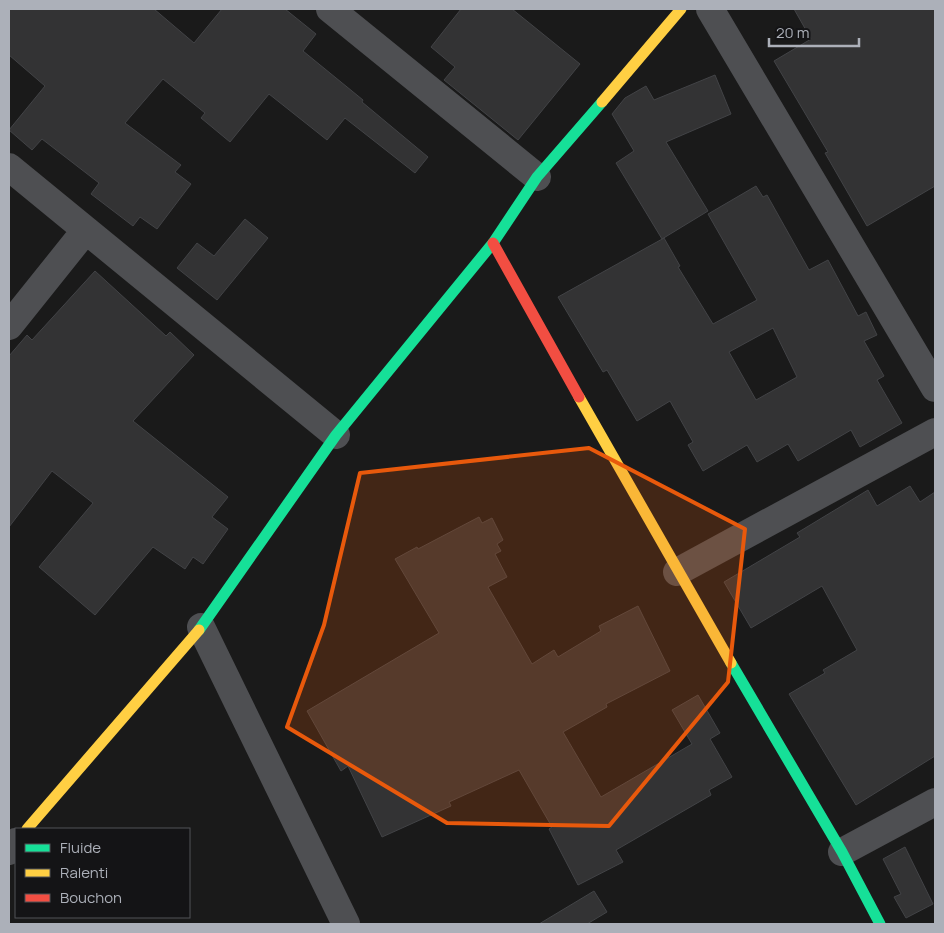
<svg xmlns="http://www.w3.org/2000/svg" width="944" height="933" viewBox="0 0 944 933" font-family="Manrope,sans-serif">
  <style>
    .building { fill: #333334; stroke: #424346; fill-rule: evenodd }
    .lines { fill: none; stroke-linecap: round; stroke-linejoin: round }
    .street { stroke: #4e4f52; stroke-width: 28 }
    .fast { stroke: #16e098; stroke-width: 11 }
    .slow { stroke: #ffcf43; stroke-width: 11 }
    .jam { stroke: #f24e42; stroke-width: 11 }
    .marked { fill: #e8590c; fill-opacity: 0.2; stroke: #e8590c; stroke-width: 4; stroke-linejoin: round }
  </style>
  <rect width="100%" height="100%" fill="#1a1a1a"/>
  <path class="building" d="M9,9H154L194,43L222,9H285L316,34L303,51L363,100L362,102L428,157L415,173L345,118L327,140L269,94L230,142L201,118L205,113L163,79L125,123L181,165L175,172L191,184L157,229L140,217L133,226L91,194L99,183L42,139L32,150L9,130L45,86L9,55Z
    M461,9H512L580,64L518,140L444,80L455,67L431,47Z
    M794,9H935V186L867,226L825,153L828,152L774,61L811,39Z
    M715,75L731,114L666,142L708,211L662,239L616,163L634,151L612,114L625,98L646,86L654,100Z
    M756,186L763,197L767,195L809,270L828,260L858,316L866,312L877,335L864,341L884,376L877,380L902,423L860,447L851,430L798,461L788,444L757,462L747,445L703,471L688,445L693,442L670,401L637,421L607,370L603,372L558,297L664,238L680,266L678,267L713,324L757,300L708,214ZM773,328L797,377L756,400L729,352Z
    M245,219L268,238L217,300L177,268L197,243L214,256Z
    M95,271L166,336L170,332L194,355L133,421L228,497L212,517L228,529L203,564L193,557L185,569L153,547L95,615L39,567L93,503L52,471L9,527V356L27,335L32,340Z
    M910,486L920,502L935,492V756L856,805L789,694L825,673L823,670L857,650L822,586L751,628L724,582L800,537L797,533L868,490L877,506Z
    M479,517L482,523L492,518L503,540L497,544L501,551L495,554L507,577L488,587L532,664L554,650L558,657L601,631L599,626L638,606L670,671L606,704L607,707L563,732L601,797L692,744L672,710L698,695L720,733L710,739L732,777L709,790L711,795L616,850L623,862L578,885L549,829L552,827L519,770L449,802L451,806L382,837L348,766L341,771L307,711L439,633L395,559L417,547L418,549Z
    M905,847L933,904L906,918L894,897L901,894L883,859Z
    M594,891L607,912L587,924H539Z"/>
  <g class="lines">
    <path class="street" d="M330,9L537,177
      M710,9L935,388
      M9,167L336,435
      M9,326L85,231
      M677,572L935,432
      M201,627L346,924
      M9,851L16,842
      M842,852L935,802"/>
    <path class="fast" d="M199,630L336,435L493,243L537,177L602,102
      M731,663L842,852L880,924"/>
    <path class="slow" d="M602,102L681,9
      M579,397L731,663
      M27,829L199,630"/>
    <path class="jam" d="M493,243L579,397"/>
  </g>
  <path class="marked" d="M589,448L745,529L728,682L609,826L447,823L287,727L324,625L360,473Z"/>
  <rect width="944" height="933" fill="none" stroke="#acb0b9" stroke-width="20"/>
  <rect x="15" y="828" width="175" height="90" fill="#141416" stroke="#515257"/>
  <rect x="25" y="844" width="25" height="8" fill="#16e098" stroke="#515257"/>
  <text x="60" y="853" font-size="15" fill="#acb0b9">Fluide</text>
  <rect x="25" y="869" width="25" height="8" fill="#ffcf43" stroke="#515257"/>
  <text x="60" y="878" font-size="15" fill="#acb0b9">Ralenti</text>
  <rect x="25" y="894" width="25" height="8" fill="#f24e42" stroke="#515257"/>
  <text x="60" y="903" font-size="15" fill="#acb0b9">Bouchon</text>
  <path d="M769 38v8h90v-8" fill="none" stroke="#acb0b9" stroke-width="2.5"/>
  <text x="776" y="38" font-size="15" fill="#acb0b9" stroke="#141416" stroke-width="4" paint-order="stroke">20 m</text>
</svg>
